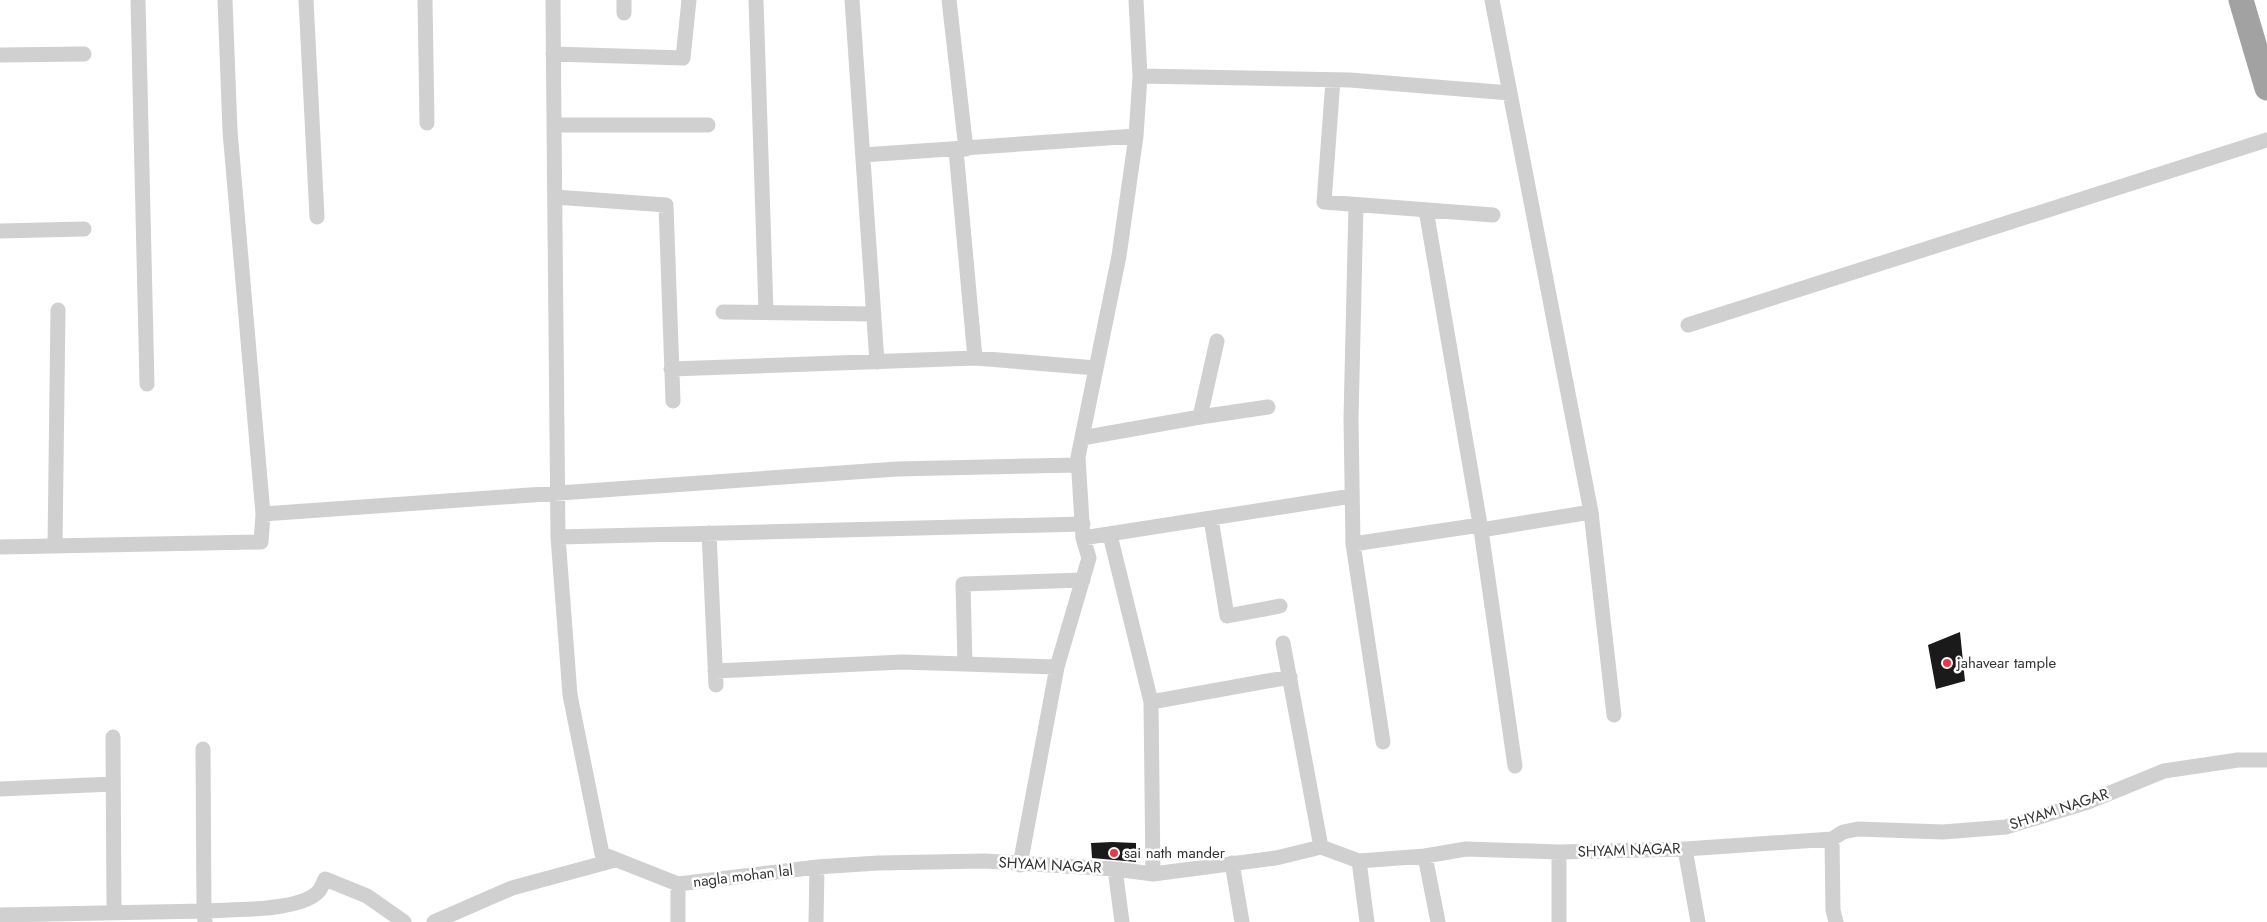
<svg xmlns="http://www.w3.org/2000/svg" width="2267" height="922" viewBox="0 0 2267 922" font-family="Jost,sans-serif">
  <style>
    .building { fill: #1a1a1a }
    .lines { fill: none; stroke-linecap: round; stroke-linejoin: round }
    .minor { stroke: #d0d0d0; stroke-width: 15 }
    .trunk { stroke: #a2a2a2; stroke-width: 25 }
    .poi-dot { fill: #e63946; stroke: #fff; stroke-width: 2 }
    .labels { text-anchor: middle; stroke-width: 5; stroke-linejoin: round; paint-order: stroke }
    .poi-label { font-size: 15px; fill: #333; stroke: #fff; text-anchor: start }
    .street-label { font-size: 15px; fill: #333; stroke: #fff }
  </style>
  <rect width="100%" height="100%" fill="#fff"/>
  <path class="building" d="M1960,632L1965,681L1936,689L1928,645Z
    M1112,842L1136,843V862L1092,858L1091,843Z"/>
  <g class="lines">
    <path class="minor" d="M138,0L147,384
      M225,0L230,131L263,514
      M306,0L317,217
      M425,0L427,123
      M553,0L554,125H708
      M756,0L766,312
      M852,0L877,362
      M949,0L966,149
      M1492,0L1591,512L1614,715
      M624,13V0
      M553,54L683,58L689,0
      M0,55L84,54
      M1140,76L1350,80L1510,93
      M1333,80L1324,202L1493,215
      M554,125L558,537L570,695L602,854L678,884
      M956,150L975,358
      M863,155L1136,136
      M555,197L666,205L673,401
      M1356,205L1351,419L1353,544L1480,525
      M1426,210L1481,530L1591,512
      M0,231L84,229
      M723,312L874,314
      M1688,325L2267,140
      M1217,341L1200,417L1268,407
      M671,369L975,358L1096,368
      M1082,438L1200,417
      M1211,519L1227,616L1280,606
      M1481,530L1515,766
      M709,533L716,685
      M1110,535L1151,702L1153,874
      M558,537L1083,524
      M1083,538L1352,496
      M1353,544L1383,742
      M55,546L58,310
      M0,547L261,542L263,514L897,469L1078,465
      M1283,643L1321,847
      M965,664L963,584L1083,580
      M715,671L902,662L1057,667L1089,558L1083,538L1078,457L1119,256L1136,136L1140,76L1136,0
      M1151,702L1290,677
      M113,737L114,912
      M0,789L113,784
      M1832,839L1833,910L1836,922
      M1685,849L1698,922
      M1559,852V922
      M1425,856L1438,922
      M1359,861L1367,922
      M1232,863L1242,922
      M1020,865L1057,667
      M1115,869L1122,922
      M0,915L204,911L203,749
      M205,922L204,911C232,909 298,912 318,892C321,889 323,883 325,879L367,896L404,922
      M434,922L512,888L615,860
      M678,922V884L817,867L878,863L985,861L1115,869L1153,874L1276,858L1321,847L1359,861L1425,856L1466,849L1559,852L1685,849L1832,839L1843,832L1858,829L1943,832L2006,827L2088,802L2164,771L2238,760H2267
      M816,922L817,867"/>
    <path class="trunk" d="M2241,0L2267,88"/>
  </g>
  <g class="poi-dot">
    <circle cx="1947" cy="663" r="5"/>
    <circle cx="1114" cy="853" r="5"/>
  </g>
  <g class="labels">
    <g class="poi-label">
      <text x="1957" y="668">jahavear tample</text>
      <text x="1124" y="858">sai nath mander</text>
    </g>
    <g class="street-label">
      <text transform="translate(2059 809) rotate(-18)" y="5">SHYAM NAGAR</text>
      <text transform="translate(1629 850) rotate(-2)" y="5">SHYAM NAGAR</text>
      <text transform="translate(1050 865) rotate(3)" y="5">SHYAM NAGAR</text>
      <text transform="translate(743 876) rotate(-7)" y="5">nagla mohan lal</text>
    </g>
  </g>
</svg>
